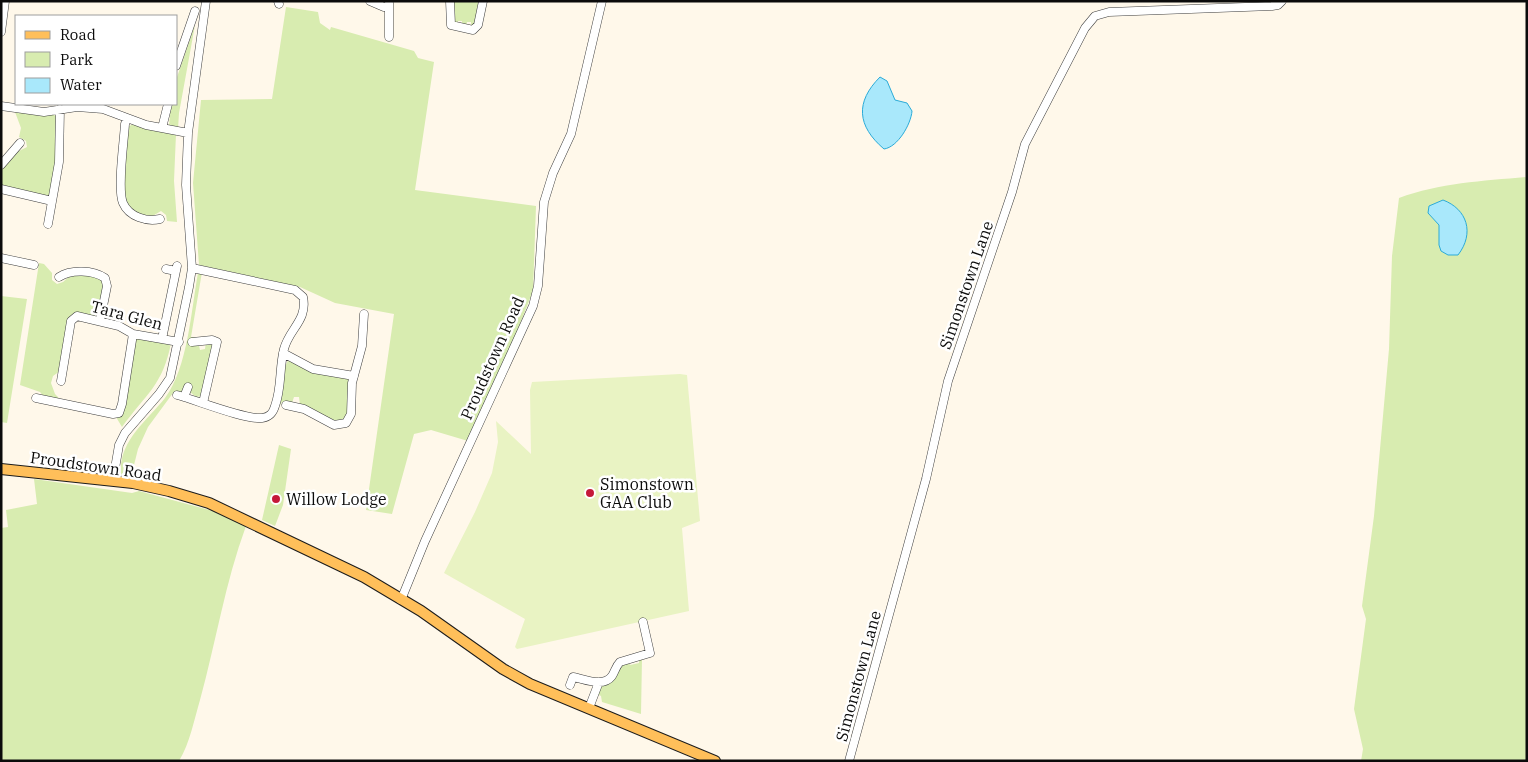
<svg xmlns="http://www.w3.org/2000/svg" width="1528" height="762" viewBox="0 0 1528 762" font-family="'IBM Plex Serif',serif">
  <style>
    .green { fill: #d8ecb0 }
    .pitch { fill: #e9f3c3 }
    .water { fill: #a9e8fb; stroke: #2babd8 }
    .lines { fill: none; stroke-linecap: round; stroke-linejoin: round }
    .minor-casing { stroke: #3e3e3e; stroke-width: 9 }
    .major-casing { stroke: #1c1c1c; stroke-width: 12 }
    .minor { stroke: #fff; stroke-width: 8 }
    .major { stroke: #ffbf5a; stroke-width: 10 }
    .poi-dot { fill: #c51939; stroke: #fff; stroke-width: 2 }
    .labels { text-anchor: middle; stroke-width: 5; stroke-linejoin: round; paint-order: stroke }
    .street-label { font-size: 16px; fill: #0b0b0b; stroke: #fff }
    .poi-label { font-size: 16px; fill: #0b0b0b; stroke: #fff; text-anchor: start }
  </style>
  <rect width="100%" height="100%" fill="#fff8ea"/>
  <path class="green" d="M453,1H480L476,24L471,27V22H467L466,26H462V21H458L457,25L454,24Z
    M286,7L318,12L320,23L330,30L331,27L414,51L418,58L434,62L415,190L536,206L533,291L516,334L468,441L431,430L414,434L392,514L366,510L394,314L335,303L300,287L199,265L193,183L201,100L272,99Z
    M195,25L179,113L178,129L169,126L171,104H176V80Z
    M15,112L53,114L57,117L55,140L57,155L50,194L47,197L1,186V168L17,152L27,147L26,141L19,137L21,128Z
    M133,124L176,134L174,181L177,222L167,221L166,215L161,211L151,217L143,216L129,208L124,192L128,127Z
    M1527,177V761H1361L1363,749L1354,709L1366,619L1362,606L1374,516L1389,349L1392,256L1399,198C1440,183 1483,181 1527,177Z
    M39,263L44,264L52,273V280L57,284L63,282L71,275C81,275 98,273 105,282L99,314L93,316L75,314L68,320L60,371L53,376L51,383L55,394L60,399L45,398L40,392L20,385Z
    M202,272L191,337H197L200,350L205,349L206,342L214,343L202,396L196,397L189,391L173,393L148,427L138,449L131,477L121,475C118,441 146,422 165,398C188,367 191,311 198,273Z
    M1,296L27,299L7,423L1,422Z
    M136,338L171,343C163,385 146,394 122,427L116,417L124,411Z
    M289,359L306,370L348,378L349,415L343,423H339L300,405L299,397H294L292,403L282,402L278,408L285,366Z
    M279,445L291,449L283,505L275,526L262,520Z
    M34,479L132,493L139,491L213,511L246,526C225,583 216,642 200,700C194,720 190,743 179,761H1V528L8,527L6,510L37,504Z
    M642,658L641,714L602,702L601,696L597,694C601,685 619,666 628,661L630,665L639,663V659Z"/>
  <path class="pitch" d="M680,374L687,375L700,521L682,528L689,611L517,649L515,647L525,619L444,573L475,512L492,473L498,442L496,421L531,454L530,390L532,382Z"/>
  <path class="water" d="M880,77L887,81L895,100L907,103L912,111C911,124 898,147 884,149C857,126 855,102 880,77Z
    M1443,200C1467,209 1475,233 1458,255H1448L1441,251L1439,245V225L1428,213L1429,206Z"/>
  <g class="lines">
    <defs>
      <path id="minor" d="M278,1L279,4
        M370,1L384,7L389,6V3
        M450,1L451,25L473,30L478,25L483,1
        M389,6V37
        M1,32L5,1
        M176,66L195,11
        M1,106L44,112L77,107L103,109L146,125L188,133
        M127,118L125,124C124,141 117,189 123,203C129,217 147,222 160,219
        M162,128L168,104
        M1,165L20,143
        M1,189L52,201
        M48,224L59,162L60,109
        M1,258L34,265
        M166,269L176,271
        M59,277C71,269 93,270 105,278L107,286L100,321
        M162,339L177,266
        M192,342L212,340L217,342L203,403
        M283,353L313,369L354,376
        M61,381L71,321L77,316L119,326L133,334L179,342
        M177,395C196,400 245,420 262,418C270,417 273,413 275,406C282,387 279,368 284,349C289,329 308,320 303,297L295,290L192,268
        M184,397L188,387
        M36,398L113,414L119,413L122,404L133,334
        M286,405L304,409L334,425L346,423L351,414L352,383L362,346L364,314
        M113,480L119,445L125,433L159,394L170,378L189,287L192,268L186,185L188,133L206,1
        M401,600L425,541L533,306L538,286L544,202L553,173L571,134L602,1
        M570,685L573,677C585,679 603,688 612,676C615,671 616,666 620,662L650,653L643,622
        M589,708L599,682
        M849,761L926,479L948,381L1012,192L1025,144L1085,28L1095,16L1109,12L1272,6L1278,5L1282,1"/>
      <path id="major" d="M1,469L133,483L169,491L209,503L364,577L421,611L503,669L530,684L715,761"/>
    </defs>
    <use href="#minor" class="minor-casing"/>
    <use href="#major" class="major-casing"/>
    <use href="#minor" class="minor"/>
    <use href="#major" class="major"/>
  </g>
  <g class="poi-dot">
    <circle cx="590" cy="493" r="5"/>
    <circle cx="276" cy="499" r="5"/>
  </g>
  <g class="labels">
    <g class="street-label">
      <text transform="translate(966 285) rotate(-71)" y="6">Simonstown Lane</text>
      <text transform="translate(127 315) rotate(15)" y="6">Tara Glen</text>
      <text transform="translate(492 358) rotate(-66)" y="6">Proudstown Road</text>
      <text transform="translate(96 466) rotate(8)" y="6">Proudstown Road</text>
      <text transform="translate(858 676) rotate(-75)" y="6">Simonstown Lane</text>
    </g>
    <g class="poi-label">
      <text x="600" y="490">Simonstown<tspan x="600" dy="18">GAA Club</tspan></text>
      <text x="286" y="505">Willow Lodge</text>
    </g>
  </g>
  <rect width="1528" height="762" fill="none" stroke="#0b0b0b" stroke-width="5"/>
  <rect x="15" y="15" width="162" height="90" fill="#ffffff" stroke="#9d9d9d"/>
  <rect x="25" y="31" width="25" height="8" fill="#ffbf5a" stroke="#9d9d9d"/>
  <text x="60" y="40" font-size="15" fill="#0b0b0b">Road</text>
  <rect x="25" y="52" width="25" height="15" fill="#d8ecb0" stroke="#9d9d9d"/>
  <text x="60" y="65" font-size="15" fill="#0b0b0b">Park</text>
  <rect x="25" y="78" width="25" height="15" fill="#a9e8fb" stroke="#9d9d9d"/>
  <text x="60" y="90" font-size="15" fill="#0b0b0b">Water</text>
</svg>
